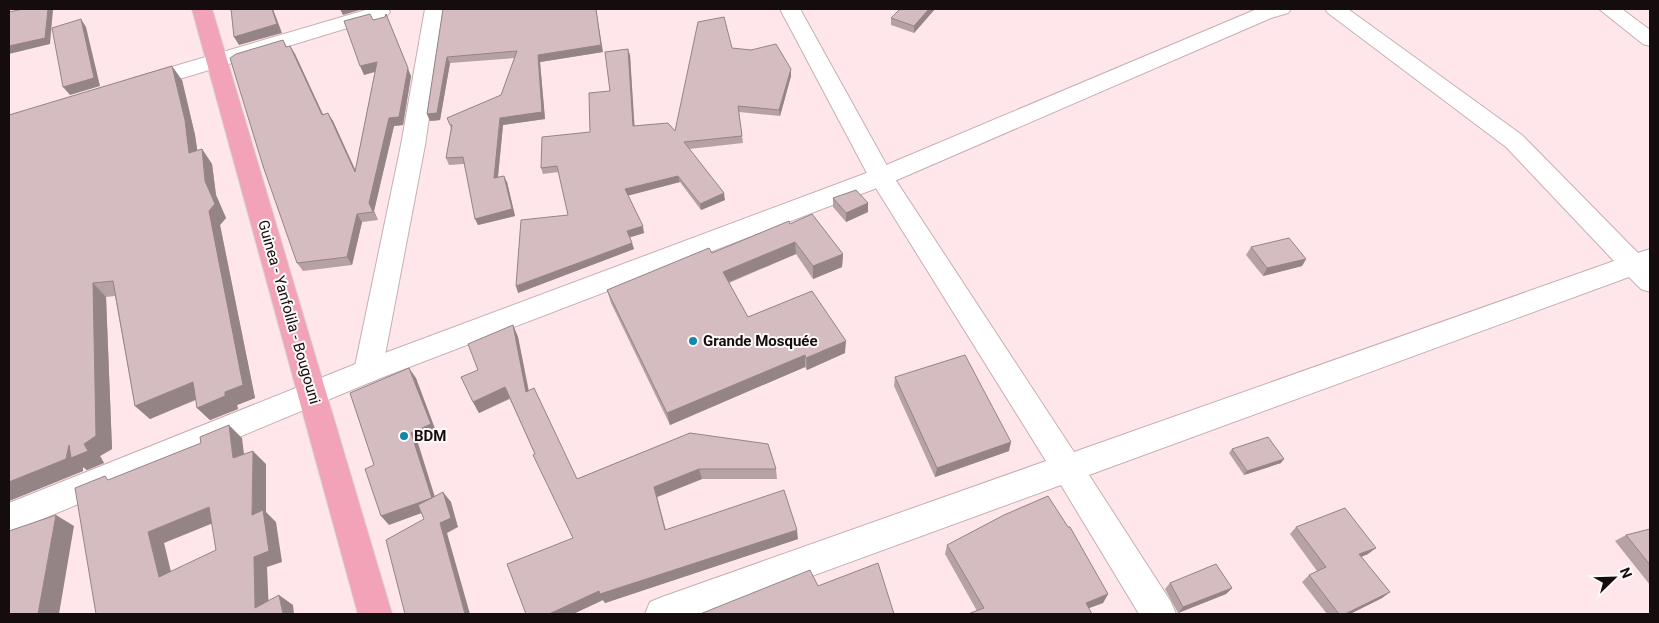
<svg xmlns="http://www.w3.org/2000/svg" width="1659" height="623" viewBox="0 0 1659 623" font-family="Roboto,sans-serif">
  <style>
    .lines { fill: none; stroke-linecap: round; stroke-linejoin: round }
    .street-casing { stroke: #c6afb3; stroke-width: 2 }
    .secondary-casing { stroke: #c6afb3; stroke-width: 2 }
    .primary-casing { stroke: #d5d3d3; stroke-width: 2 }
    .street { fill: #fff; fill-rule: evenodd }
    .secondary { fill: #fff; fill-rule: evenodd }
    .primary { fill: #f2a3b8; fill-rule: evenodd }
    .wall { fill: #b6a2a5 }
    .shaded-wall { fill: #948486 }
    .building { fill: #d4bcc0; stroke: #948486; fill-rule: evenodd }
    .poi-dot { fill: #1088ac; stroke: #fef9fa; stroke-width: 2 }
    .labels { text-anchor: middle; stroke-width: 4; stroke-linejoin: round; paint-order: stroke }
    .street-label { font-size: 15px; fill: #140c0d; stroke: #fef9fa }
    .poi-label { font-size: 15px; font-weight: bold; fill: #140c0d; stroke: #fef9fa; text-anchor: start }
  </style>
  <rect width="100%" height="100%" fill="#ffe6ea"/>
  <g class="lines">
    <defs>
      <path id="street" d="M369,9H388L390,12L387,16L150,88L142,90L134,88L131,83L134,78Z
        M425,9H445L425,145L382,371L378,379L368,383L358,379L354,371L401,145Z
        M780,9H800L891,173L1074,452L1614,261L1506,147L1328,13L1325,9H1348L1522,135L1638,253L1650,249V292L1641,289L1629,277L1089,475L1171,602L1176,614H1139L1061,485L708,614H645L650,602L662,597L1046,461L869,177Z
        M1599,9H1622L1650,30V46L1643,44Z"/>
      <path id="secondary" d="M1257,9H1291L1288,13L1271,18L890,183L378,379L9,533V503L358,363L872,171Z"/>
      <path id="primary" d="M192,9H212L392,614H358Z"/>
    </defs>
    <use href="#street" class="street-casing"/>
    <use href="#secondary" class="secondary-casing"/>
    <use href="#primary" class="primary-casing"/>
    <use href="#street" class="street"/>
    <use href="#secondary" class="secondary"/>
    <use href="#primary" class="primary"/>
  </g>
  <path class="wall" d="M443,9L603,52L540,62L545,119L503,125L498,178L507,182L515,216L478,225L464,164L449,165L446,158L451,130L450,125L501,95L515,58L450,63L440,120L430,121L427,114Z
    M935,9L914,33L891,25V18Z
    M373,20L411,76L403,125L394,126L374,211L378,220L362,222L352,265L303,271L297,263L283,40L287,47L290,46L295,54L323,115L333,121L355,171L375,72L364,75Z
    M732,48L791,76L780,116L739,112L743,143L689,149L725,200L701,210L680,182L628,195L644,233L630,237L634,249L518,293L568,215L559,172L543,174L541,168L590,132L610,91L630,55L634,126L675,131Z
    M182,80L195,135L197,151L202,149L212,164L216,195L226,218L220,225L255,398L237,405L238,409L210,420L197,408L196,400L150,419L135,406L115,296L106,297L112,449L100,456L104,463L87,470L83,467V471L9,501V115Z
    M833,198L868,203V212L846,222L833,207Z
    M790,224L843,254L842,267L813,279L796,254L729,283L748,317L845,353L807,370L805,367L670,425L611,303L607,290L712,253Z
    M1251,247L1306,259L1302,266L1263,276L1246,255Z
    M513,325L518,337L529,391L577,479L690,433L776,469L777,479H702L657,497L666,530L798,539L605,603L603,600L573,614H526L573,538L510,399L479,413L473,402L478,370Z
    M895,377L1009,451L935,477L894,386Z
    M1232,449L1281,463L1244,475L1229,453Z
    M1296,527L1368,554L1361,557L1390,592L1382,598L1350,614H1327L1302,582L1309,575L1317,571L1290,534Z
    M1650,529V585L1615,541L1626,535Z
    M947,545L1108,594L1103,603L1089,608L977,611L945,554Z
    M1170,583L1232,588L1226,594L1178,613L1165,589Z"/>
  <path class="shaded-wall" d="M48,9H52L53,10L50,44L9,54V46Z
    M272,9H273L282,33L239,45L234,37Z
    M340,9H363L343,15Z
    M596,9L603,52L540,62L545,119L503,125L497,185L494,178L500,118L538,55Z
    M929,9H935L914,33V26Z
    M386,14L411,76L403,125L394,126L374,211L378,220L369,203Z
    M81,19L86,27L100,86L70,95L63,87Z
    M290,46L295,54L327,123L322,115Z
    M628,49L630,55L635,133L633,126Z
    M447,57L450,63L440,120L430,121L427,114Z
    M377,62L380,70L364,75L360,66Z
    M172,66L182,80L195,135L200,168L189,153Z
    M791,69V76L780,116L779,110Z
    M328,113L333,121L360,180L355,172Z
    M202,149L212,164L216,195L226,218L220,225L255,398L237,405L238,409L210,420L197,408L209,211Z
    M504,176L507,182L515,216L478,225L475,219Z
    M678,176L680,182L627,196L625,189Z
    M724,193L725,200L701,210L700,204Z
    M868,203V212L846,222V213Z
    M357,214L362,222L352,265L347,257Z
    M643,226L644,233L628,238L627,231Z
    M795,242L796,254L724,284L723,272Z
    M632,243L634,249L518,293L516,286Z
    M843,254L842,267L813,279V266Z
    M1306,259L1302,266L1263,276L1267,268Z
    M93,283L106,297L112,449L100,456L104,463L87,470L83,467V471L9,501V482L69,445L84,444Z
    M513,325L518,337L531,404L526,392Z
    M846,341L845,353L807,370L806,358Z
    M805,355V367L670,425L667,413Z
    M409,368L416,378L437,434L418,443L438,507L389,525L381,516L411,433Z
    M193,382L206,395L150,419L135,406Z
    M505,387L510,398L479,413L473,402Z
    M229,425L242,438L246,470L233,458Z
    M1011,442L1009,451L935,477L937,468Z
    M253,451L266,464V512L276,522L282,562L267,567L269,614L255,608L252,515Z
    M1284,459L1281,463L1244,475L1247,471Z
    M699,469L702,479L657,497L669,540L654,487Z
    M443,492L451,502L458,527L447,533L470,614H465L440,523Z
    M209,507L223,519L164,543L175,588L159,577L148,532Z
    M56,515L74,526L59,614H38Z
    M797,530L798,539L605,603L603,600L573,614H549L599,591Z
    M1376,548L1368,554L1351,561L1359,554Z
    M1232,588L1226,594L1178,613L1183,607Z
    M1390,592L1382,598L1350,614H1345Z
    M1108,594L1103,603L1081,611L1086,603Z
    M279,595L293,605L294,614H283Z"/>
  <path class="building" d="M23,9H48L45,38L9,46V12Z
    M231,9H272L277,24L234,37Z
    M443,9H596L601,45L538,55L542,112L500,118L494,178L504,176L512,209L475,219L463,157L446,158L452,125H450L447,118L501,95L517,51L447,57L437,113L427,114Z
    M900,9H929L914,26L891,18Z
    M370,14L373,20L385,17L386,14L408,68L399,117L389,118L369,203L373,212L357,214L347,257L297,263L263,166L230,58L236,54L283,40L286,47L290,46L322,115L328,113L355,172L377,62L360,66L344,21Z
    M724,17L732,48L751,50L776,44L791,69L779,110L738,106L742,136L684,142L724,193L700,204L678,176L625,189L643,226L627,231L632,243L516,286L521,220L568,215L557,166L541,168L542,137L590,132L589,93L610,91L605,52L628,49L633,126L668,123L675,131L698,22Z
    M81,19L94,78L63,87L52,28Z
    M172,66L185,120L189,153L202,149L205,181L215,204L209,211L243,385L225,392V396L197,408L193,382L135,406L113,281L93,283L96,436L84,444L88,451L71,458L69,445L66,459L9,482V115Z
    M856,190L868,203L846,213L833,198Z
    M812,214L843,254L813,266L795,242L723,272L748,317L812,291L846,341L806,358L805,355L667,413L607,290L709,248L712,253L789,221L790,224Z
    M1289,238L1306,259L1267,268L1251,247Z
    M513,325L526,392L534,388L577,479L690,433L768,444L776,469H699L654,487L665,530L784,490L797,530L600,594L599,591L549,614H526L507,564L573,538L533,455L535,454L505,387L473,402L461,377L478,370L468,344Z
    M965,355L1011,442L937,468L895,377Z
    M409,368L431,424L411,433L432,498L381,516L365,469L374,465L350,393Z
    M229,425L233,458L253,451L252,515L263,510L269,551L254,557L255,608L279,595L283,614H96L75,488L105,476L108,480L201,443L200,437ZM209,507L216,550L159,577L148,532Z
    M1268,437L1284,459L1247,471L1232,449Z
    M443,492L451,518L440,523L465,614H405L386,540L424,519L418,505Z
    M1048,496L1068,527H1070L1108,594L1086,603L1092,614H968L984,608L947,545L1004,515Z
    M1345,508L1376,548L1359,554L1390,592L1345,614H1339L1309,575L1326,567L1296,527Z
    M56,515L38,614H9V531Z
    M1650,529V565L1626,535Z
    M878,563L894,614H700L810,570L818,586Z
    M1216,564L1232,588L1183,607L1170,583Z"/>
  <g class="poi-dot">
    <circle cx="693" cy="341" r="5"/>
    <circle cx="404" cy="436" r="5"/>
  </g>
  <g class="labels">
    <g class="street-label">
      <text transform="translate(289 312) rotate(74)" y="5">Guinea - Yanfolila - Bougouni</text>
    </g>
    <g class="poi-label">
      <text x="703" y="346">Grande Mosquée</text>
      <text x="414" y="441">BDM</text>
    </g>
  </g>
  <rect width="1659" height="623" fill="none" stroke="#140c0d" stroke-width="20"/>
  <g transform="translate(1614 578) rotate(67)" stroke="#fef9fa" stroke-width="4" paint-order="stroke">
  <path d="M0-4L9 19L0 12L-9 19Z" fill="#140c0d"/>
  <text y="-8" font-size="14" font-weight="bold" text-anchor="middle" fill="#140c0d">N</text>
  </g>
</svg>
